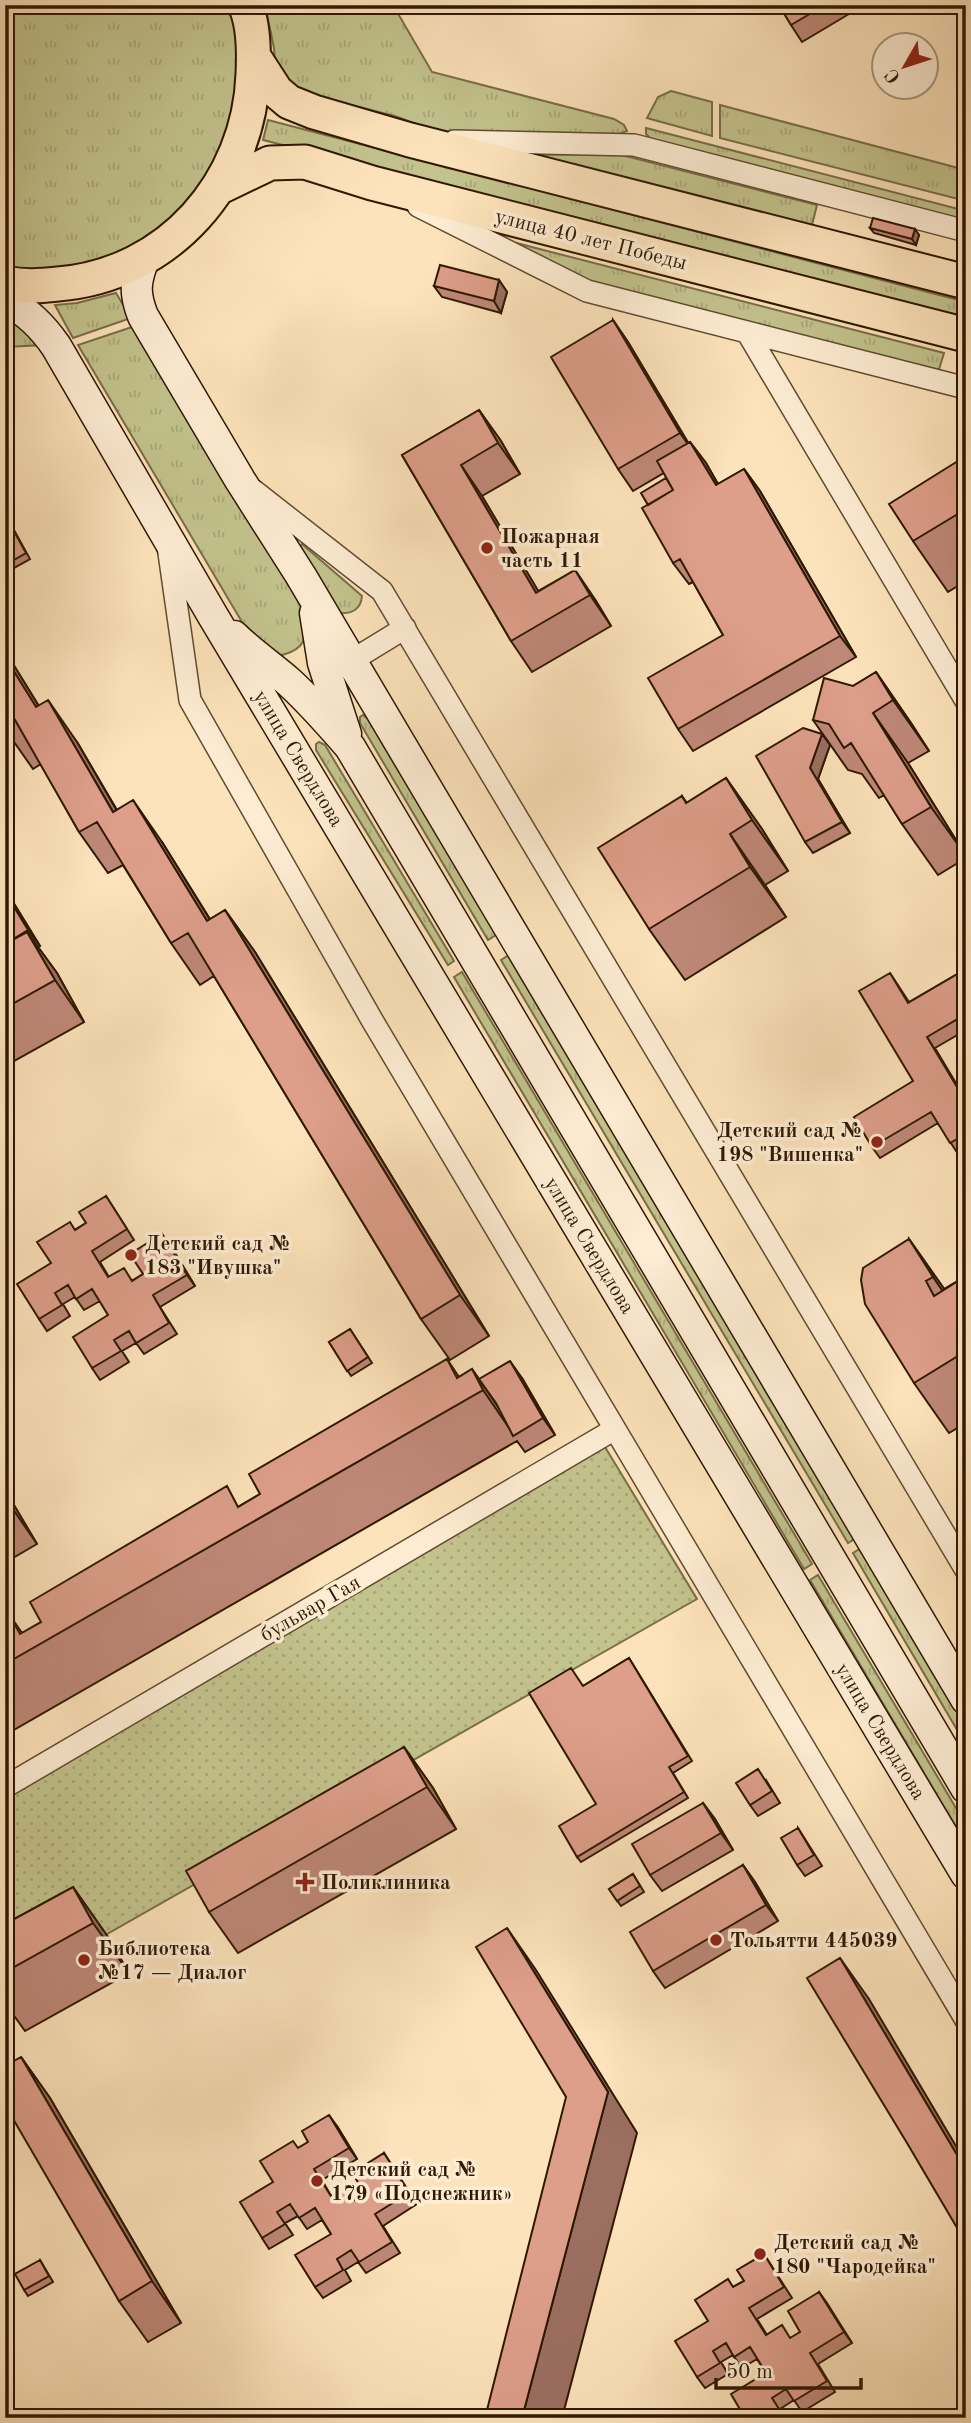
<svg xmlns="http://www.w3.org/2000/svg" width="971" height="2423" viewBox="0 0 971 2423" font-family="'Old Standard TT',serif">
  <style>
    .grass { fill: url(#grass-tufts); stroke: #796e48; stroke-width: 2 }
    .park { fill: url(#park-dots); stroke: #796e48; stroke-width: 2 }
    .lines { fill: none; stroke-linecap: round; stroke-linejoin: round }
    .street-casing { stroke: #624b30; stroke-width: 24 }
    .secondary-casing { stroke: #2f1802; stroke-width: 33 }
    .primary-casing { stroke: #2f1802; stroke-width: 37 }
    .street { stroke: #feedd3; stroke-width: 21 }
    .secondary { stroke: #feedd3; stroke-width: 30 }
    .primary { stroke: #fde3bb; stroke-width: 33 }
    .wall { fill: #be8877; stroke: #2f1802; stroke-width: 2 }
    .shaded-wall { fill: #9b6f61; stroke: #2f1802; stroke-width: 2 }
    .building { fill: #dd9e8a; stroke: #2f1802; stroke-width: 2 }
    .poi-dot { fill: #8f2418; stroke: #feedd3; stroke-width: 2.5 }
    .labels { text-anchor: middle; stroke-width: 7; stroke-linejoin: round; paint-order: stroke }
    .street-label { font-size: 21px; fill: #2f1802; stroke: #feedd3 }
    .poi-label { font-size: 21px; font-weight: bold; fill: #2f1802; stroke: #feedd3; text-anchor: start }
  </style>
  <defs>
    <pattern id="grass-tufts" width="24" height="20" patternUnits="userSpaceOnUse" patternTransform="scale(1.75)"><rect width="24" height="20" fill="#c3c38d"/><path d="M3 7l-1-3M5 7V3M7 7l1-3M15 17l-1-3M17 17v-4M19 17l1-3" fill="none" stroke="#a8a778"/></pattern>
    <pattern id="park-dots" width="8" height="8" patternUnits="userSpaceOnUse" patternTransform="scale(1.75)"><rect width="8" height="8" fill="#c3c38d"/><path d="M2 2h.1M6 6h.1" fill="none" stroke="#a8a778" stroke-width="1.8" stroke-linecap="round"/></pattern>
  </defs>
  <rect width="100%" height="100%" fill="#fde3bb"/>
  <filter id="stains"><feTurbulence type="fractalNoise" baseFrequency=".00286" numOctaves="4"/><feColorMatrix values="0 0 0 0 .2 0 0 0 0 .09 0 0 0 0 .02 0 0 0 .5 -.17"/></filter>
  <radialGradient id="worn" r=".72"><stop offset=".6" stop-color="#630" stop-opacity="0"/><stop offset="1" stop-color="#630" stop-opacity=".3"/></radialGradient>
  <path class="grass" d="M5,5H235L237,8L239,128L173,227L121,259L57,273L5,268Z
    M265,5H393L432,72L614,119L624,125L627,131L619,134L525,132L445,135L395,116L294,91L275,66L274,48Z
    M671,91L712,102V136L647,118L658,97Z
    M720,105L966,170V201L720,138Z
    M268,120L966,302V318L263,140Z
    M646,128L966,211V222L652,140L646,134Z
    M618,154L817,205L810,233L507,155Z
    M489,236L944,353L937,376L600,291Z
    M116,293L131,318L73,338L55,305L77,303Z
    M5,303L44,345L5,347Z
    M135,326L310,620C305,645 300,652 274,657L255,644L78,345Z
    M302,544L362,596C361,609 352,614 340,613L300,546Z
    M363,715L368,719L496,935L488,940L360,723V717Z
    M319,742L325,745L454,961L448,965L316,750V744Z
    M509,955L856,1538L848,1543L501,960Z
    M462,972L812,1564L804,1569L454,977Z
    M861,1548L966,1725V1745L853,1553Z
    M818,1575L966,1825V1844L810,1580Z"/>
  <path class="park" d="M602,1442L697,1599L5,1992V1797Z"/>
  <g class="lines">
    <defs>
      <path id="street" d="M454,141L634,145L966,231
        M418,206L587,291L966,388
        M747,332L966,701
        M253,490L382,591L966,1570
        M168,546L190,700L372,1020L966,2020
        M351,661L405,628
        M5,1787L615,1429"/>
      <path id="secondary" d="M144,259C135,282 134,293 143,316L240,480L301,576L966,1699
        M5,300C28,312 42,326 56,346L213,616L966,1874
        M315,613L323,663L346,734
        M234,636C251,653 271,666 289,682C311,702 331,725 350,747L966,1788"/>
      <path id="primary" d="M254,57L276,91L289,102L314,112L410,140L966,282
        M220,187L270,163L305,162L372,183L966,335
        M5,283C24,287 39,286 58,284C169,275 249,183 253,74C254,53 254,24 245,5"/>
    </defs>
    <use href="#street" class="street-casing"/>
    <use href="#secondary" class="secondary-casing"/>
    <use href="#primary" class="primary-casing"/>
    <use href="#street" class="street"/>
    <use href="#secondary" class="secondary"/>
    <use href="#primary" class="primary"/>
  </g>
  <path class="wall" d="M779,5H844L849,14L802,42L791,25Z
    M870,228L919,235L916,245L874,233Z
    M499,280L507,292L501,313L442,297L434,286Z
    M613,320L628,342L688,443L690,442L706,463L718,484L744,469L760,491L856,657L693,751L678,729L723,635L693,582L689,584L673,563V490L664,473L633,491L618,469Z
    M479,410L501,441L520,474L482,496L538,591L575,570L596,601L611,626L532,672L511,641L402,455Z
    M966,456V581L948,592L913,541Z
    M5,526L14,530L30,559L5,573Z
    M5,651L39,706L77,742L117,810L162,842L210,919L225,910L255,952L489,1336L450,1360L421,1319L214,976L200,985L171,943L123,865L108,873L79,832L41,764L33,769L5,729Z
    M876,672L911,723L929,751L908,763L966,856V858L938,875L902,824L884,795L879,798L862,774L848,770L813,720L853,686Z
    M822,734L830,745L818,779L850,833L813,853L805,842Z
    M726,778L762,829L788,871L765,885L786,917L685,980L649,929L682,796L687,803Z
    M5,889L40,946L38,947L57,973L84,1022L5,1066Z
    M966,969V1030L935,1048L966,1100V1150L958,1154L938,1123L880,1158L872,1147L913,1081L890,973L909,1002Z
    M106,1196L134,1240L100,1262L109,1277L133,1280L143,1274L170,1245L195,1286L160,1307L177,1334L144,1354L136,1343L122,1351L129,1362L100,1380L92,1368L108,1315L100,1301L84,1310L75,1297L63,1304L70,1316L47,1331L39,1319L51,1263L76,1229L86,1223Z
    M909,1239L944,1289L966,1276V1423L949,1433L914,1383Z
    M350,1329L372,1363L351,1376L329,1342Z
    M447,1359L459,1377L472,1369L479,1379L522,1378L555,1435L525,1452L517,1441L5,1735V1616L9,1614L22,1633L260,1494Z
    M5,1490L37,1544L6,1562H5Z
    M629,1658L692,1761L673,1773L688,1798L581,1862L577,1857L596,1804L583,1686Z
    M404,1747L433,1788L456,1829L238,1953L209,1912Z
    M766,1780L780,1803L758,1816L750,1805Z
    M703,1803L715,1819L733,1850L662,1891L650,1875Z
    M798,1828L822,1866L805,1876L797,1865Z
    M743,1865L755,1882L778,1921L665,1988L653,1971Z
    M633,1874L644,1892L621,1906L609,1889Z
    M73,1887L108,1937L129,1973L25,2031L5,2003V1924Z
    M21,2057L50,2098L181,2323L148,2342L119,2301Z
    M337,2126L357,2159L322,2180L331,2196L355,2199L365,2193L384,2153L417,2204L383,2226L400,2253L366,2273L358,2262L345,2270L351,2281L323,2298L315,2287L331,2234L322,2220L307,2229L298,2216L285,2223L293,2235L269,2249L262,2238L273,2182L298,2148Z
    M764,2254L792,2298L757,2319L767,2335L791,2338L800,2332L819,2292L852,2343L818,2364L835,2392L802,2412L794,2400L780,2409L785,2418H745L766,2373L757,2359L742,2368L733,2355L721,2362L728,2374L705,2388L697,2377L708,2321L733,2287L744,2281Z
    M40,2260L53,2282L28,2296L24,2290Z"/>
  <path class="shaded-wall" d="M915,229L919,235L916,245L912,239Z
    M499,280L507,292L501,313L494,301Z
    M613,320L628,342L695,454L680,433Z
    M479,410L501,441L520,474L498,443Z
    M690,442L706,463L731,507L716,485Z
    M461,465L482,496L553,616L536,593Z
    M744,469L760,491L856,657L840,636Z
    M575,570L596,601L611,626L590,595Z
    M5,651L65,749L36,707L5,657Z
    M876,672L911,723L929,751L893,700Z
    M48,700L77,742L142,854L113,812Z
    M873,713L908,763L966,856L931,807Z
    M822,734L830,745L818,779L850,833L842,822L810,768Z
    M726,778L762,829L788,871L752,820Z
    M133,800L162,842L236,962L207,921Z
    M730,834L765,885L786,917L750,867Z
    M5,889L40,946L28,930L5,892Z
    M225,910L255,952L489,1336L460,1295Z
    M27,932L57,973L84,1022L55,980Z
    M927,1037L966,1100V1102Z
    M162,1234L170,1245L195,1286L187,1275Z
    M909,1239L945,1290L966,1325L933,1277Z
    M510,1361L522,1378L555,1435L543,1418Z
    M472,1369L507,1420L514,1435L483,1390Z
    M5,1490L37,1544L8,1502L5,1497Z
    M404,1747L433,1788L456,1829L427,1787Z
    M703,1803L715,1819L733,1850L721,1833Z
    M743,1865L755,1882L778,1921L766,1905Z
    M73,1887L108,1937L129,1973L93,1923Z
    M507,1928L536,1970L637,2133L562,2418H522L608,2092Z
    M840,1958L869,1999L966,2163V2170Z
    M21,2057L50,2098L181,2323L152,2281Z
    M329,2115L337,2126L357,2159L349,2148Z
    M819,2292L827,2303L852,2343L844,2332Z"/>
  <path class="building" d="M779,5H825L791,25Z
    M873,218L915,229L912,239L870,228Z
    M440,265L499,280L494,301L434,286Z
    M613,320L680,433L618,469L551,357Z
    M479,410L498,443L461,465L536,593L575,570L590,595L511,641L402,455Z
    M690,442L716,485L744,469L840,636L678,729L648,678L723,635L680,559L673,563L642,508L673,490L657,461Z
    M966,456V509L913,541L889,504Z
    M666,478L673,490L648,505L641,493Z
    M10,524L26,553L5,565V526Z
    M966,620V628L962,622Z
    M5,657L36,707L48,700L113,812L133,800L207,921L225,910L460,1295L421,1319L188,933L171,943L97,822L79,832L15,720L5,726Z
    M876,672L893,700L873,713L931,807L902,824L851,743L844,748L829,724L813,720L824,678L853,686Z
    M803,728L822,734L810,768L842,822L805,842L756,756Z
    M726,778L752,820L730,834L750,867L649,929L598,848L682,796L686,803Z
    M5,892L28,930L5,944Z
    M27,932L55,980L5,1008V944Z
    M966,969V1014L927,1037L966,1102V1134L950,1143L931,1112L872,1147L854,1117L913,1081L859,991L890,973L908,1003Z
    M106,1196L127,1229L92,1251L108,1277L124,1268L132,1281L143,1274L130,1254L162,1234L187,1275L153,1295L169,1323L136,1343L129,1331L114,1340L121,1351L92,1368L73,1337L108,1315L92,1289L76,1299L68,1285L55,1293L62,1305L39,1319L17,1284L51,1263L37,1242L70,1222L75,1230L86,1223L79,1212Z
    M909,1239L933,1277L926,1281L934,1296L966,1276V1351L914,1383L865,1304L861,1280L863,1268Z
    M350,1329L368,1357L347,1371L329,1342Z
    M447,1359L457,1378L472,1369L483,1390L5,1664V1616L9,1614L20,1634L41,1622L30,1602L227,1486L238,1507L260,1494L249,1474Z
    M510,1361L543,1418L513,1436L496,1403L479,1379Z
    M629,1658L688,1756L669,1767L684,1792L577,1857L559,1826L596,1804L529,1693L571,1668L583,1686Z
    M404,1747L427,1787L209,1912L186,1871Z
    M758,1769L772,1791L750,1805L736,1783Z
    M703,1803L721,1833L650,1875L632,1844Z
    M798,1828L814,1855L797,1865L781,1838Z
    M743,1865L766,1905L653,1971L630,1932Z
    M633,1874L640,1886L617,1901L609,1889Z
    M73,1887L93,1923L5,1972V1924Z
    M507,1928L608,2092L522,2418H485L566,2097L476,1947Z
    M840,1958L966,2170V2243L907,2143L807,1978Z
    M21,2057L152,2281L119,2301L5,2105V2066Z
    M329,2115L349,2148L314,2169L331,2196L346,2186L355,2200L365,2193L352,2173L384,2153L409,2193L375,2214L392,2242L359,2262L351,2250L337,2259L343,2270L315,2287L295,2255L331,2234L315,2208L299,2218L290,2204L277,2212L285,2224L262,2238L240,2202L273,2182L260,2161L293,2141L298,2148L308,2142L302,2131Z
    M764,2254L784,2287L749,2308L766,2335L782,2325L790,2338L800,2332L788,2311L819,2292L844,2332L810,2353L827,2381L794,2401L786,2389L772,2398L779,2409L764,2418H745L731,2394L766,2373L750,2347L734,2357L726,2343L713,2351L720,2363L697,2377L675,2341L708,2321L695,2300L728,2279L733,2287L744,2281L737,2270Z
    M40,2260L49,2276L24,2290L15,2274Z
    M31,2410L35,2418H19Z"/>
  <g class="poi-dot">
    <circle cx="487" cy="548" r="7"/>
    <circle cx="877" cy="1142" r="7"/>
    <circle cx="131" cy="1255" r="7"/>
    <path d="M301.5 1871.5h7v7h7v7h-7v7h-7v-7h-7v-7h7z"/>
    <circle cx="716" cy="1940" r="7"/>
    <circle cx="84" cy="1960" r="7"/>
    <circle cx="317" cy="2181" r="7"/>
    <circle cx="760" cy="2254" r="7"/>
  </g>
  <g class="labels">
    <g class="street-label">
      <text transform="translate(591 239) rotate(14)" y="7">улица 40 лет Победы</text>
      <text transform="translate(299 758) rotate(59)" y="7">улица Свердлова</text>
      <text transform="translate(590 1245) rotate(59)" y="7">улица Свердлова</text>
      <text transform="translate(310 1608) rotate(-30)" y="7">бульвар Гая</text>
      <text transform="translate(881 1731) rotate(59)" y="7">улица Свердлова</text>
    </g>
    <g class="poi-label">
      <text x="501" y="543">Пожарная<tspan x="501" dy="24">часть 11</tspan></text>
      <text x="863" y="1137" text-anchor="end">Детский сад №<tspan x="863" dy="24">198 "Вишенка"</tspan></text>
      <text x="145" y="1250">Детский сад №<tspan x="145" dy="24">183 "Ивушка"</tspan></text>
      <text x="321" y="1889">Поликлиника</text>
      <text x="730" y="1947">Тольятти 445039</text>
      <text x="98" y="1955">Библиотека<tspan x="98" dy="24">№17 — Диалог</tspan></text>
      <text x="331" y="2176">Детский сад №<tspan x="331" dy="24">179 «Подснежник»</tspan></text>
      <text x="774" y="2249">Детский сад №<tspan x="774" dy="24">180 "Чародейка"</tspan></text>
    </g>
  </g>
  <rect width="971" height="2423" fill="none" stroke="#fde3bb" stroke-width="28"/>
  <rect x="7" y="7" width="957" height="2409" fill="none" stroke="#2f1802" stroke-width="3.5"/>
  <rect x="14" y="14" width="943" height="2395" fill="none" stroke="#2f1802" stroke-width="2"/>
  <g transform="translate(905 66) rotate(231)"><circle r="33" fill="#feedd3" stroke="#ab987f" stroke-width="2"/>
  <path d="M0-5L12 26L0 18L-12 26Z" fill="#8f2418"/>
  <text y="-10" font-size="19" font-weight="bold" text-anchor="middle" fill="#2f1802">С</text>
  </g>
  <path d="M716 2378v10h145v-10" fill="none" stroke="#2f1802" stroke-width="3.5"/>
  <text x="726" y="2378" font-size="21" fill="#2f1802" stroke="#feedd3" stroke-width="5" paint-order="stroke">50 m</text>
  <rect width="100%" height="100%" filter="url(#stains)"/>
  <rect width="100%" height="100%" fill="url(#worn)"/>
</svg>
